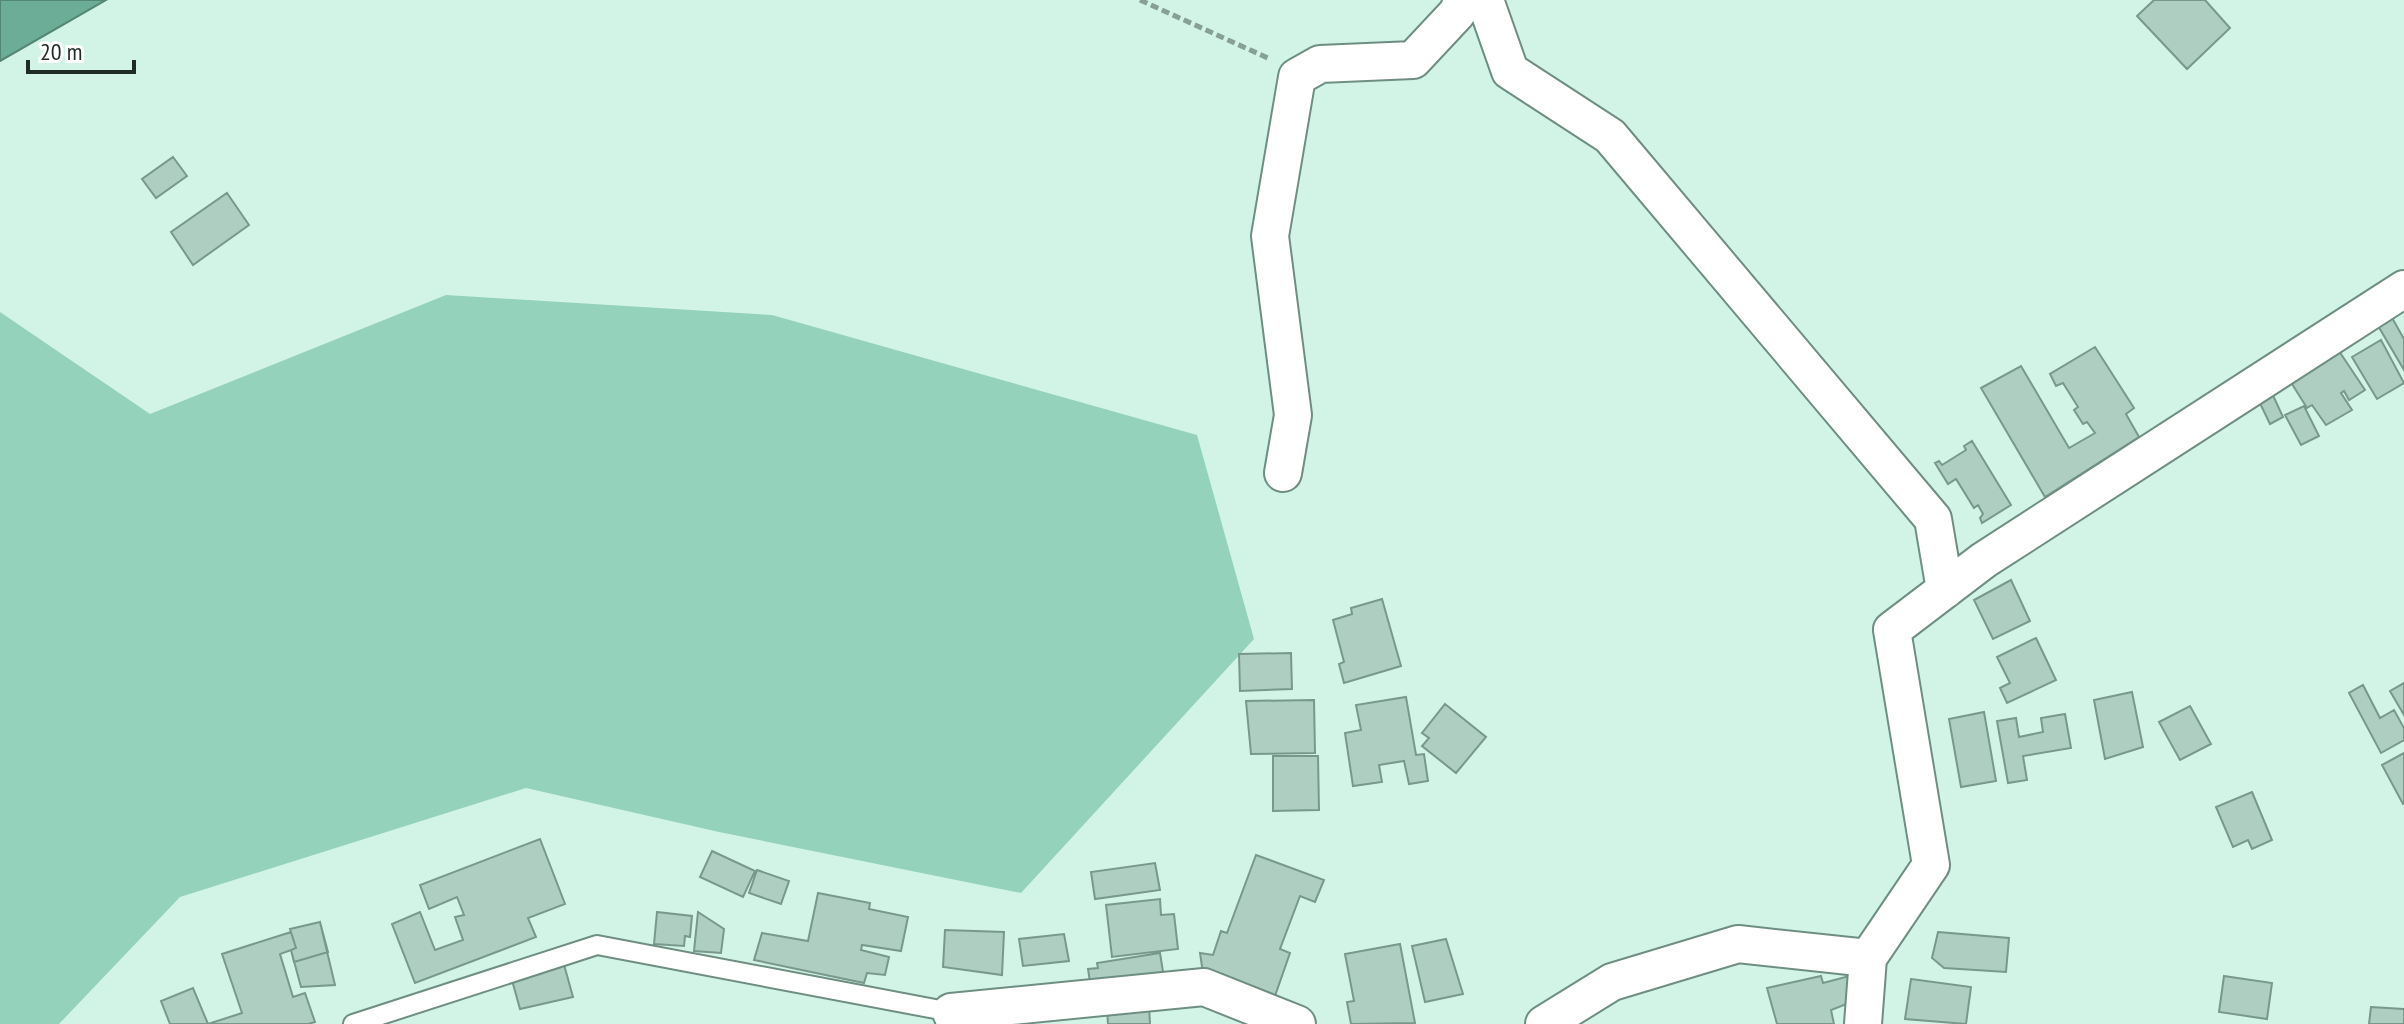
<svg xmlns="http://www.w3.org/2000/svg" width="2404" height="1024" viewBox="0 0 2404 1024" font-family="'PT Sans Narrow',sans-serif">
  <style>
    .green { fill: #94d2bb }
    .water { fill: #6bad96; stroke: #548674; stroke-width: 2 }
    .building { fill: #adcec1; stroke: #79988c; stroke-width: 2 }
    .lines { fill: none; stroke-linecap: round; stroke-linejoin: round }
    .service-casing { stroke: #6f8e82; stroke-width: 22 }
    .minor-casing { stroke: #6f8e82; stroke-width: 40 }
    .path { stroke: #87a096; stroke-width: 5; stroke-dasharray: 8 4; stroke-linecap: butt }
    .service { stroke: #fff; stroke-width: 18 }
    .minor { stroke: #fff; stroke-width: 36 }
  </style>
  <rect width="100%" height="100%" fill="#d2f4e6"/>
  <path class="green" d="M446,295L772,315L1197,435L1254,639L1021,893L719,832L526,788L180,897L59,1024H0V312L150,414Z"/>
  <path class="water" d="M0,0H106L0,61Z"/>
  <path class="building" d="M2154,0H2205L2230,28L2187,69L2137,16Z
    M173,157L187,176L156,198L142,179Z
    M227,193L249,225L193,265L171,232Z
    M2391,316L2404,339V370L2377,324Z
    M2381,340L2404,383L2377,399L2352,357Z
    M2095,347L2134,408L2126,414L2139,437L2045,497L1981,388L2021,366L2069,448L2095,433L2087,422L2083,424L2074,410L2078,407L2063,383L2056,386L2050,374Z
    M2337,348L2365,390L2349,400L2344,391L2341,393L2352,410L2326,425L2312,405L2307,408L2287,376Z
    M2271,391L2283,417L2270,424L2257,397Z
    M2304,406L2319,436L2301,445L2285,415Z
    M1972,441L2011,505L1982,523L1980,518L1983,514L1978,505L1974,508L1956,479L1948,484L1935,463L1939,461L1942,465L1966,450L1964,446Z
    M2011,580L2030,621L1993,639L1974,600Z
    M1382,599L1401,666L1344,683L1339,664L1344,662L1333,620L1352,614L1351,608Z
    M2036,638L2056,680L2007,703L2000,688L2010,683L1997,657Z
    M1291,653L1292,689L1240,691L1239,654Z
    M2404,683V715L2390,691Z
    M2363,685L2380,718L2394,710L2404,728V740L2381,753L2349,693Z
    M2132,692L2143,747L2105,759L2094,700Z
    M1406,697L1416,755L1424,754L1428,781L1409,784L1404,761L1379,765L1382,782L1353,786L1345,733L1361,730L1356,705Z
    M1314,700L1315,753L1251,754L1246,701Z
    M1445,704L1486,737L1456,773L1422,746L1429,738L1422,733Z
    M2190,706L2211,744L2180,760L2159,722Z
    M1984,712L1996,781L1961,787L1949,719Z
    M2065,714L2071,748L2023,756L2027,780L2008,783L1997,721L2016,718L2019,737L2043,732L2041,718Z
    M2404,753V804H2403L2382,765Z
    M1273,756H1318L1319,810L1273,811Z
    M2252,792L2272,840L2252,849L2248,840L2233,847L2216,807Z
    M540,839L565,904L528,918L536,937L415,983L392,924L420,912L435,950L463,940L455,917L464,915L457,897L429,909L420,885Z
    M712,851L755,871L743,897L700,877Z
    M1256,855L1324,880L1315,902L1300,896L1280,949L1290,953L1269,1013L1205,987L1200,953L1213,955L1221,931L1227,933Z
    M1155,863L1160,890L1095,899L1091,872Z
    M757,870L789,881L781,904L749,893Z
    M818,893L870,903L869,909L908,917L901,951L862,945L861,950L889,957L885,975L867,973L864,983L754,960L762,933L808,941Z
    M1160,899L1161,915L1174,914L1178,949L1112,957L1106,905Z
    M657,912L692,916L690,937L685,936L684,946L654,944Z
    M698,912L724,929L721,953L694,951Z
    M320,922L328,952L294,962L291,950L296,948L290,929Z
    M320,922L335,985L301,987L291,950L280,954L293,997L305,993L315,1022L308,1024H170L161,1001L193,988L208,1024L242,1013L222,954L291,932L290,929Z
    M945,930L1004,932L1002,975L943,967Z
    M1938,932L2009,938L2006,972L1944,968L1932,958Z
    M1064,934L1069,961L1023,966L1019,939Z
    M1446,939L1463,994L1425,1002L1412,946Z
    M1400,944L1415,1023L1351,1024L1347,1002L1354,1001L1345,954Z
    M1160,953L1164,978L1091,989L1088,969L1098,968L1097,963Z
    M563,961L573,997L520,1009L510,973Z
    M1853,975L1849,1003L1831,1010L1834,1024H1777L1767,988L1821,976L1823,983Z
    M2224,976L2272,983L2267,1019L2219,1012Z
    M1911,979L1971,987L1966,1024L1905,1019Z
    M1149,1006L1150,1024H1108L1107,1009Z
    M2371,1007L2404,1009V1024H2369Z"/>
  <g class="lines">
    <defs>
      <path id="service" d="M353,1024L597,945L951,1012"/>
      <path id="minor" d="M1485,0L1510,71L1610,136L1933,519L1945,590
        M1283,473L1293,415L1270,236L1297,77L1320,64L1413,60L1457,13L1463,0
        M956,1024L951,1012L1204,987L1297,1024
        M1544,1024L1612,982L1738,944L1868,958
        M1863,1024L1868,958L1931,865L1892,630L1984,560L2404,289"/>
    </defs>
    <use href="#service" class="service-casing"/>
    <use href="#minor" class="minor-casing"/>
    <path class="path" d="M1140,0L1270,59"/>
    <use href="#service" class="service"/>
    <use href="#minor" class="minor"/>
  </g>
  <path d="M28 60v12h106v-12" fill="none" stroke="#1e2b26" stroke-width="4"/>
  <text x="40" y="60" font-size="24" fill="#1e2b26" stroke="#ffffff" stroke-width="6" paint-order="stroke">20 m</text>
</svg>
